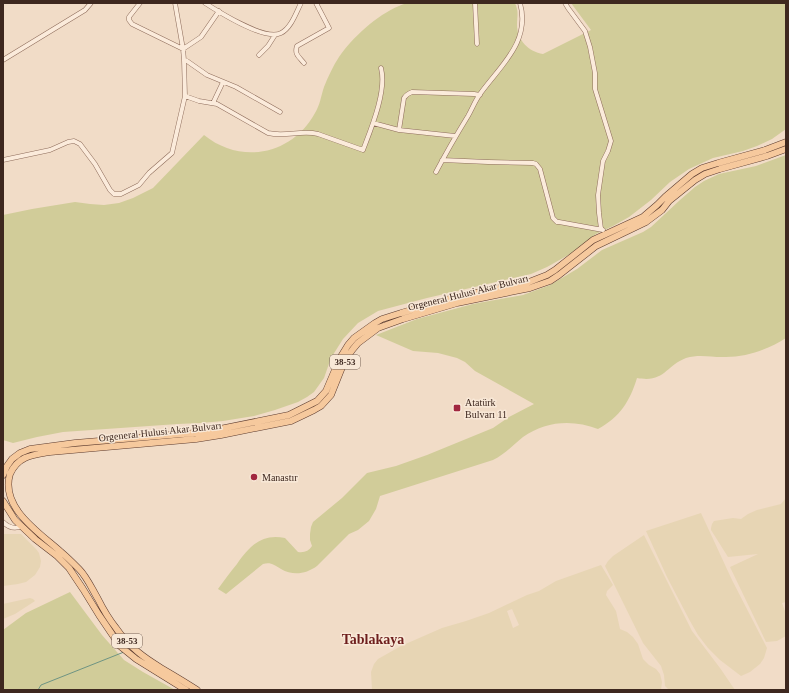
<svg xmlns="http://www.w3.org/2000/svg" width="789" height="693" viewBox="0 0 789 693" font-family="Georgia,serif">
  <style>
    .farmland { fill: #e7d5b4; fill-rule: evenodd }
    .green { fill: #d1cc99 }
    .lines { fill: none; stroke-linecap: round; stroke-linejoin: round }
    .stream { stroke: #6e9483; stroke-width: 1 }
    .minor-casing { stroke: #8e6c5b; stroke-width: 5 }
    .primary-casing { stroke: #5c3b2f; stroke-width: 7 }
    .minor { stroke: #fbebdb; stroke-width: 4 }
    .primary { stroke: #f6c99d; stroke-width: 6 }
    .poi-dot { fill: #a1273f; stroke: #f8e8d7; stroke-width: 1.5 }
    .labels { text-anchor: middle; stroke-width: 3; stroke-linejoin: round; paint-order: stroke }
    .shield { fill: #f8e8d7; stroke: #766256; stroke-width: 1 }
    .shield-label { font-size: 9px; font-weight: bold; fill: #3e281f }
    .street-label { font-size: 10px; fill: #3e281f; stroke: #f8e8d7 }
    .poi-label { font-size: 10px; fill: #3e281f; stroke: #f8e8d7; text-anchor: start }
    .district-label { font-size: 14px; font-weight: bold; fill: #6d1d1c; stroke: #f8e8d7 }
  </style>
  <rect width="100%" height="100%" fill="#f1dcc7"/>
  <path class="farmland" d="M786,498V602L782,603L786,614V636L777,641L766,642L730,567L758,554L728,557L711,530V528L712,524L714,521L733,518L741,519L748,514L757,510L781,504Z
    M701,513L732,580L767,648L764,658L760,664L750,672L741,676L720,660L708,648L698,635L690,621L667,577L646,531Z
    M3,534H21L36,549L39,553L41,561L40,567L35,575L26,582L18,584L3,586Z
    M644,535L692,631L720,668L735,690H669L665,686L664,675L661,666L643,643L605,566L608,561L613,556Z
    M601,565L613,585L607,591L606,595L616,611L620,629L627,632L633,637L638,644L643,659L649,665L656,669L660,674L662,682L661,690H372L371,672L374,664L378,659L401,646L442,628L466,621L489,613L527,595L539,591L556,581ZM512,609L519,625L513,628L507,611Z
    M30,598L33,599L35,601L15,614L3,619V604Z"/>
  <path class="green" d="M407,3H515C519,12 517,16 517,25C517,40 529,52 543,54L591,30L571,3H786V129L772,139L757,146L743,151L713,158L689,169L670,182L651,200L629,217L613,226L596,234L572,253L563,258L547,267L531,274L427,298L378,311L358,323L343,339L331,358L324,378L314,392L307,397L298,402L275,410L254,416L223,421L201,423L178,424L63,432L37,437L13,443L3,440V215L32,209L75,202L90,204L104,205L119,203L133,198L153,188L204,135C241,165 292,155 315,113C320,105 321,96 324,87C328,77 333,66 339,57C352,38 377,15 399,6C401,5 404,4 407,3Z
    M786,155V338C767,350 745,358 722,357C710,357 699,354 686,358C665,366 665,383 637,378C630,401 620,417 598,429C573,419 545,421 523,437C513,445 505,454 493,460L380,496L376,509L369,521L358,530L349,534L317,566C306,574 293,576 281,569C274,565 271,562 263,564L226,594L218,589C224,581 230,572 237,564C249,547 261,533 285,538L298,552C304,553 309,551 312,546L310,540V534L311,527L313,522L342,498L367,473L396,466L427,455L493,428L509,417L534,404L475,371L465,362L457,358L438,353L413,351L376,335L417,319L473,304L523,295L550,285L577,269L602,250L643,232L651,227L680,200L695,187L704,181L719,174L756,166Z
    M70,592L102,635L124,660L143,672L175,690H3V630L26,613Z"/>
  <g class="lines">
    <path class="stream" d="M38,690L41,685L124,652"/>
    <defs>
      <path id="minor" d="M140,3L129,17V20L132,24L183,49L201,37L219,11
        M175,3L183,49L184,60L187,61L207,75L236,87L280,112
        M205,3C219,12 265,41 281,33C291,28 296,13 301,3
        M475,3L477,44
        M565,3L568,8L585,31L590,47L595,73V89L611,141L608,151L603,161L598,195L599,213L601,229
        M259,55L268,46L275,35
        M3,60L85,10L91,3
        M184,60L185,96
        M304,63C299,57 294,54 297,46L329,28L316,3
        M213,103L223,82
        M373,123L399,130L455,136
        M399,130L404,98C406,95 409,93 412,92L474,94L480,95
        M3,160L50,150L68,142L74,141L80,144L95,164L110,190L114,194H121L139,185L149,173L172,153L185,96L199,101L217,104L268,133C285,137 302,130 318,134L363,150C371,129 387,91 381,68
        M442,160L488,162L533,163L536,164L540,169L553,218L557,222H559L603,230
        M436,172C446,153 457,134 468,116C472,109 475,101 480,94C500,66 531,42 520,3
        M3,522C8,527 14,530 22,526"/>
      <path id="primary" d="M3,475L7,466L12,459L20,453L30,449L75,443L195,433L220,429L289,415L317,401L326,391L340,358L348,345L354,338L375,323L382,319L401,313L456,297L529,282L547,275L555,270L593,240L643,217L657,205L665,197L692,174L702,168L718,163L765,150L786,142
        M3,501L15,520L35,539L57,556L69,568L83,589L99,615L120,646L136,659L186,690
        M197,690C185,682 173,675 161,668C153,663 145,658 138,652C130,645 122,637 116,628C109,619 103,609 98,599C92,589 87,577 79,569C73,563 67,557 61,552C40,533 0,508 10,474C18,456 32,455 50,452L196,439L221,435L291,421L314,410L321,406L331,395L345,360L353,349L358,343L378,328L403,319L457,303L530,288L550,281L559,275L596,246L646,222L662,210L669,201L695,180L705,174L720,169L767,156L786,149"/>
    </defs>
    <use href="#minor" class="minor-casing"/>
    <use href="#primary" class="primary-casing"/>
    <use href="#minor" class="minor"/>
    <use href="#primary" class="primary"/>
  </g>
  <g class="poi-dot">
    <rect x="453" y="404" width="8" height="8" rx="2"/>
    <circle cx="254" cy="477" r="4"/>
  </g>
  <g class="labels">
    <g class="shield">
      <rect x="330" y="355" width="30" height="14" rx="3"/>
      <rect x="112" y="634" width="30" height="14" rx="3"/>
    </g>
    <g class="shield-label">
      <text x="345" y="365">38-53</text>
      <text x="127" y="644">38-53</text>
    </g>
    <g class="street-label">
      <text transform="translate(468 292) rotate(-14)" y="4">Orgeneral Hulusi Akar Bulvarı</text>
      <text transform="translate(160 431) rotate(-6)" y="4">Orgeneral Hulusi Akar Bulvarı</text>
    </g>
    <g class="poi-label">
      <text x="465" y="406">Atatürk<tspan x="465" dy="12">Bulvarı 11</tspan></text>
      <text x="262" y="481">Manastır</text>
    </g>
    <g class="district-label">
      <text x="373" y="644">Tablakaya</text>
    </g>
  </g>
  <rect width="789" height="693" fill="none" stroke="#3e281f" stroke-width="8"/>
</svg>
